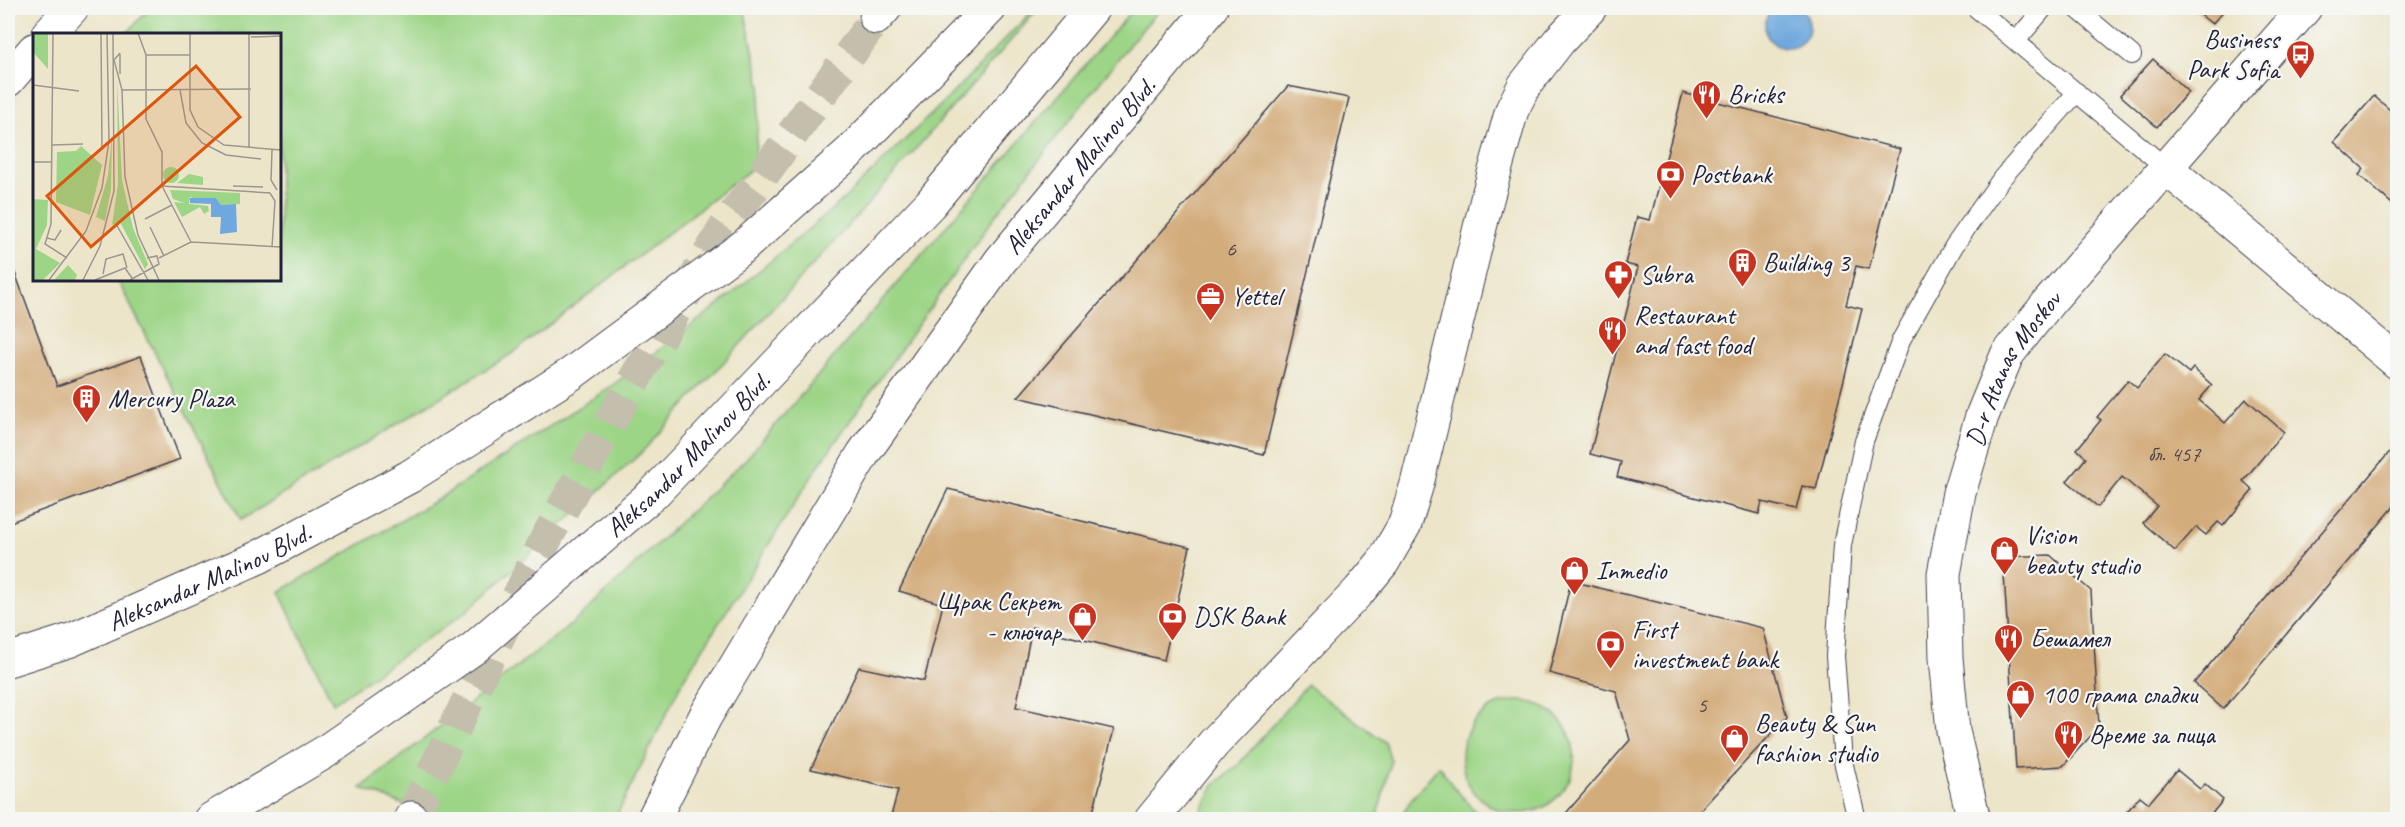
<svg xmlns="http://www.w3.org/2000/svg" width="2405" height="827" viewBox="0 0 2405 827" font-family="Caveat,sans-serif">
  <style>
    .green { fill: #9dd587; stroke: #607c61; stroke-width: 1.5 }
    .water { fill: #6fa8de; stroke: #48658c; stroke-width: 1.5 }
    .building { fill: #d3ac7b }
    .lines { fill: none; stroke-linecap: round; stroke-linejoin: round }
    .street-tunnel { stroke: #c4bead; stroke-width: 33; stroke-dasharray: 33 16; stroke-linecap: butt }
    .lane-casing { stroke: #403f50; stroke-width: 20 }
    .street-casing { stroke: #403f50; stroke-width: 35 }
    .secondary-casing { stroke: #403f50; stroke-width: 35 }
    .primary-casing { stroke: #403f50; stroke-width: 35 }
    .lane { stroke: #fff; stroke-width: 18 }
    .street { stroke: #fff; stroke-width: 33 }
    .secondary { stroke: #fff; stroke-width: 33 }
    .primary { stroke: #fff; stroke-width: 33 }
    .labels { text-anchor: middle; stroke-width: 4.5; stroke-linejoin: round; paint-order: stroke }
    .number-label { font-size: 22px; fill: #4e444b }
    .poi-label { font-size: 26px; fill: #22223b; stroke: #f6f6f2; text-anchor: start }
    .street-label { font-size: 26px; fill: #22223b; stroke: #f6f6f2 }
    .inset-road { fill: none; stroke: #9b9790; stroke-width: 1.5 }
    .view { fill: #de560e; fill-opacity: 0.15; stroke: #de560e; stroke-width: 3 }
    .inset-edge { fill: none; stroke: #22223b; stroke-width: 3 }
  </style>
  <rect width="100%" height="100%" fill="#f6f6f2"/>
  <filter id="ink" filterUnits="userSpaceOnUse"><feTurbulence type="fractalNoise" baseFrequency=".0167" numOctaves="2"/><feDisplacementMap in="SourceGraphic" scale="12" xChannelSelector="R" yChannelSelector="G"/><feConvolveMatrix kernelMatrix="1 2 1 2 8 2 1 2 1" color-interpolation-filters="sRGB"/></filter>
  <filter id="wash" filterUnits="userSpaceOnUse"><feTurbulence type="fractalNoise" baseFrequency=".008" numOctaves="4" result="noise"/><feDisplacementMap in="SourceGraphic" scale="24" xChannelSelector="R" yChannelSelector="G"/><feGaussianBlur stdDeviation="1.35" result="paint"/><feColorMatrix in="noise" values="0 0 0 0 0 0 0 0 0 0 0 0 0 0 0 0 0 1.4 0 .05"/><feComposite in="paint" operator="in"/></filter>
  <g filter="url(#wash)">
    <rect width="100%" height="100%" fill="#ece5c9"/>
    <path class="green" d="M150,8H744L761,86L754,167L513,353L241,520L117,279H279V34H126Z
      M1035,8H1039L866,206L642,452L466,612L333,703L279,592L435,501L606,390L721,303L844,199L947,99Z
      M1134,8H1161L1133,40L995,216L821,462L684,678L615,819H440L361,788L578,619L746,459Z
      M1307,685L1385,742L1391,761L1377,819H1200L1198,817L1214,785L1238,765Z
      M1462 757a56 56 0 1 1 112 0a56 56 0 1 1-112 0Z
      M1439,766L1452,785L1482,819H1399L1413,797Z"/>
    <path class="water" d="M1765 26a22 22 0 1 1 44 0a22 22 0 1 1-44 0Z"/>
    <g id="blocks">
      <path class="building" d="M2192,8H2226L2212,24Z
        M2153,59L2188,92L2157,127L2120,95Z
        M1288,86L1349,98L1264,455L1018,397Z
        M1683,93L1900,149L1869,269L1856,266L1846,305L1862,309L1816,489L1802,486L1796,510L1762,502L1759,514L1617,477L1621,462L1590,454L1638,267L1625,264L1637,217L1650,220Z
        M2374,96L2398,117V209L2359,175L2364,169L2334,142Z
        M8,254L57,386L141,356L180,459L8,523Z
        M2165,354L2189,373L2193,368L2212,385L2199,400L2225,423L2246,399L2284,432L2243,481L2253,490L2223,526L2218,522L2206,535L2196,527L2175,551L2143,523L2157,506L2122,477L2098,507L2067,481L2086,458L2077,449L2101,420L2097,417L2128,380L2137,388Z
        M2393,448L2398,452V502L2223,709L2194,683Z
        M948,489L1190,547L1164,660L1032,627L1016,707L1114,729L1091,820H1016L991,813L989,820H890L898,790L811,769L859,667L924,681L943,604L899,591Z
        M2050,555L2091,591L2099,727L2063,766L2016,769L2003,557Z
        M1571,581L1763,628L1787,717L1691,820H1560L1630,740L1616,691L1549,673Z
        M2177,770L2200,789L2205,784L2223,800L2210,816L2215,820H2120L2140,796L2149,803Z"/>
    </g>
  </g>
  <g filter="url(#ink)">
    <use href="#blocks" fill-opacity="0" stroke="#403f50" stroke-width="1.5"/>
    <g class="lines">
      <path class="street-tunnel" d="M411,818L546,539L631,385L724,229L876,18"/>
      <defs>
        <path id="lane" d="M1976,8L2165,167
          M2076,8L2132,55
          M2016,41L2044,8
          M1857,820L1843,761L1835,656L1842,545L1864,441L1901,340L1954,246L2002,178L2077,92"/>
        <g id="street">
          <path d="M876,18L885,8"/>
          <path d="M48,34L72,8"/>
          <path d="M8,80L34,50"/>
          <path d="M2165,167L2398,363"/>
          <path d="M411,820V818"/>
          <path id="s1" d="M653,820L705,717L863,454L1001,260L1211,8"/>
          <path d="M1151,820L1214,743L1359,591L1383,562L1405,524L1417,484L1487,199L1512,110L1524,86L1559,41L1590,8"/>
        </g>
        <g id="secondary">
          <path id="s2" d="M1974,820L1953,731L1946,658L1944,574L1959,493L1982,416L2007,355L2049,302L2305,8"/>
        </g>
        <g id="primary">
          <path id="s3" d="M8,660L71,640L259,557L409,477L571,374L744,246L851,151L990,8"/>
          <path id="s4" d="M210,820L325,752L474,648L654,493L930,204L1093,8"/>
        </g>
      </defs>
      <use href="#lane" class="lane-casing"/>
      <use href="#street" class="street-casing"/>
      <use href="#secondary" class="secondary-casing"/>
      <use href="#primary" class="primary-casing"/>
      <use href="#lane" class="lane"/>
      <use href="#street" class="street"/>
      <use href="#secondary" class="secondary"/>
      <use href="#primary" class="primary"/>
    </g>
  </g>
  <defs>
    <symbol id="bus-pin" viewBox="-11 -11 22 30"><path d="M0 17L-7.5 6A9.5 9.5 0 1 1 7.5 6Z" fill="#c8321e" stroke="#f6f6f2"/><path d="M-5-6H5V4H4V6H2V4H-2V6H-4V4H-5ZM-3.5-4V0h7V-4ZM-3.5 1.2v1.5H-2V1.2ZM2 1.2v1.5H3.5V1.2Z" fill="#fff"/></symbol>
    <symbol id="restaurant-pin" viewBox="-11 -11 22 30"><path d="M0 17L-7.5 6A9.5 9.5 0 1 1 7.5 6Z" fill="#c8321e" stroke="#f6f6f2"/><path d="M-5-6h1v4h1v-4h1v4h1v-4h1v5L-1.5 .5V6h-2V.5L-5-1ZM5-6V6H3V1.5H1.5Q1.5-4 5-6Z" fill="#fff"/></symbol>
    <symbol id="bank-pin" viewBox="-11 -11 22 30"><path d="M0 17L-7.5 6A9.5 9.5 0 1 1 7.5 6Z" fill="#c8321e" stroke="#f6f6f2"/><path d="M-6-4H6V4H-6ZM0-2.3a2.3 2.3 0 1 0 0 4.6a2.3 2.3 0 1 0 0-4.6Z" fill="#fff"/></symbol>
    <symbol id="building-pin" viewBox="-11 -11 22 30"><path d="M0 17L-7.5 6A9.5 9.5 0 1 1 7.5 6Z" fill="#c8321e" stroke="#f6f6f2"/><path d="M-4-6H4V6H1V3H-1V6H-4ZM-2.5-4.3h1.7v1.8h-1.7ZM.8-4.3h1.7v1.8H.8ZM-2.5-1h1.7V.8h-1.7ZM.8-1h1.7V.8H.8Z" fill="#fff"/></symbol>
    <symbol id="pharmacy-pin" viewBox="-11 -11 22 30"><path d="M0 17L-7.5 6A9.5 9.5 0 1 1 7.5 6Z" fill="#c8321e" stroke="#f6f6f2"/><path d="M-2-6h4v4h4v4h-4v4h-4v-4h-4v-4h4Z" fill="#fff"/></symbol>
    <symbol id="office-pin" viewBox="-11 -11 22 30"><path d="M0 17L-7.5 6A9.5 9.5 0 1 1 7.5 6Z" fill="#c8321e" stroke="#f6f6f2"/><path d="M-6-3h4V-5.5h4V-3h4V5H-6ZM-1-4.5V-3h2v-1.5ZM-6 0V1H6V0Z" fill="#fff"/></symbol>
    <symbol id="shop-pin" viewBox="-11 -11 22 30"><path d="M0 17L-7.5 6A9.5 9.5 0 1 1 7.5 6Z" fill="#c8321e" stroke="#f6f6f2"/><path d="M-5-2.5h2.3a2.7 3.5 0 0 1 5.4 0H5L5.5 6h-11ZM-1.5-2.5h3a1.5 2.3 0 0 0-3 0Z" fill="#fff"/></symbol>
  </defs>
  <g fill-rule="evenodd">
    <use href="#bus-pin" x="2284" y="38" width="33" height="45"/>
    <use href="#restaurant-pin" x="1690" y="78" width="33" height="45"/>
    <use href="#bank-pin" x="1654" y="158" width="33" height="45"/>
    <use href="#building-pin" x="1726" y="246" width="33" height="45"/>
    <use href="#pharmacy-pin" x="1602" y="258" width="33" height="45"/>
    <use href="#office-pin" x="1194" y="280" width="33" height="45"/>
    <use href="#restaurant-pin" x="1596" y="314" width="33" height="45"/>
    <use href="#building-pin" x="70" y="382" width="33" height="45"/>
    <use href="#shop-pin" x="1988" y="534" width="33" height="45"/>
    <use href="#shop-pin" x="1558" y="554" width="33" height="45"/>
    <use href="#shop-pin" x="1066" y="600" width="33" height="45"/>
    <use href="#bank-pin" x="1156" y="600" width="33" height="45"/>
    <use href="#restaurant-pin" x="1992" y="622" width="33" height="45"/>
    <use href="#bank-pin" x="1594" y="628" width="33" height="45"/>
    <use href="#shop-pin" x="2004" y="678" width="33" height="45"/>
    <use href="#restaurant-pin" x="2052" y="718" width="33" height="45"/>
    <use href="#shop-pin" x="1718" y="722" width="33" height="45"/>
  </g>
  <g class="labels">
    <g class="number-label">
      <text x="1231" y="256">6</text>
      <text x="2174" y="461">бл. 457</text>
      <text x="1702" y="712">5</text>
    </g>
    <g class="poi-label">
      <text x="2279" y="48" text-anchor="end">Business<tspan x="2279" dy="30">Park Sofia</tspan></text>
      <text x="1728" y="103">Bricks</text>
      <text x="1691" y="183">Postbank</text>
      <text x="1763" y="271">Building 3</text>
      <text x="1640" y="283">Subra</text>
      <text x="1231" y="305">Yettel</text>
      <text x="1634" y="324">Restaurant<tspan x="1634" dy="30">and fast food</tspan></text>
      <text x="108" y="407">Mercury Plaza</text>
      <text x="2025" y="544">Vision<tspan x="2025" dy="30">beauty studio</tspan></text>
      <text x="1596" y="579">Inmedio</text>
      <text x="1061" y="610" text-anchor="end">Щрак Секрет<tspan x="1061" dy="30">- ключар</tspan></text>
      <text x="1193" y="625">DSK Bank</text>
      <text x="1632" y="638">First<tspan x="1632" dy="30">investment bank</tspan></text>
      <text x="2030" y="647">Бешамел</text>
      <text x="2042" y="703">100 грама сладки</text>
      <text x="1755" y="732">Beauty &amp; Sun<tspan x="1755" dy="30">fashion studio</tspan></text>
      <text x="2089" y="743">Време за пица</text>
    </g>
    <g class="street-label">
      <text dy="9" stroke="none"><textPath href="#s1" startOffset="783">Aleksandar Malinov Blvd.</textPath></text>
      <text dy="9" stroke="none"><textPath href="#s2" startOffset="468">D-r Atanas Moskov</textPath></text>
      <text dy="9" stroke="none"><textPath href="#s4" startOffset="604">Aleksandar Malinov Blvd.</textPath></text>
      <text dy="9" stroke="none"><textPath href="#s3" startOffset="218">Aleksandar Malinov Blvd.</textPath></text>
    </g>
  </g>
  <g transform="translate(33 33)">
    <rect width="248" height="248" fill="#ece5c9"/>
    <path d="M0,0H15V36L0,19ZM84,47L89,147L100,195L115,231L112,236L87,189L79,192L85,151ZM79,102L78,156L72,188L63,184L75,143ZM48,113L69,132L57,182L23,169L24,119L43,118ZM130 142a8 8 0 1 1 16 0a8 8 0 1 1-16 0ZM156,141L170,144V152L144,150ZM137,157L207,160V171L188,172L183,165L165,167L157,164L156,171L151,170L140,166ZM0,166L15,167L14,192L3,216L27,230L10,247H0ZM141,169L175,173L176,178L171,181L167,174L149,184ZM35,232L44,242L42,247H21Z" fill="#9dd587"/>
    <path d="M157,165H183L188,172L203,171L204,199L187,201L188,184H178V171L157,170Z" fill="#6fa8de"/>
    <path class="inset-road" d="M20,0L18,191L12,211L34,225M68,0L69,117M105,0L113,22V86L129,119V153L237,160L242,168L239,214M157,0V77L165,94L191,112L248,117M216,0V115M218,4L248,3M87,20L81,27L89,57L92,144L105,202L126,247M87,21V41M113,22H157M0,52L46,58M89,57L218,56M147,57L153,90L169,110L193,122L228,126M19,112L50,111M239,117L238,147L244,157M0,129H19M129,153L158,209M200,153L230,154M112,186L139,172M83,191L115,247M117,194L131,223M14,205L22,207L28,197M126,225L158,209L248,214M70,241L73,226L90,221L94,235M16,247L53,198L69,155L76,108L74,0M50,247L67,213L81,158L80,0M62,247L92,235L99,245M97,247L126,231L124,223L114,225"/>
    <path class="view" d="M163,33L207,84L58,214L14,163Z"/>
    <rect width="248" height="248" class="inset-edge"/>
  </g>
  <rect width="2405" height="827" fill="none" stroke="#f6f6f2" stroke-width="30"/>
</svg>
